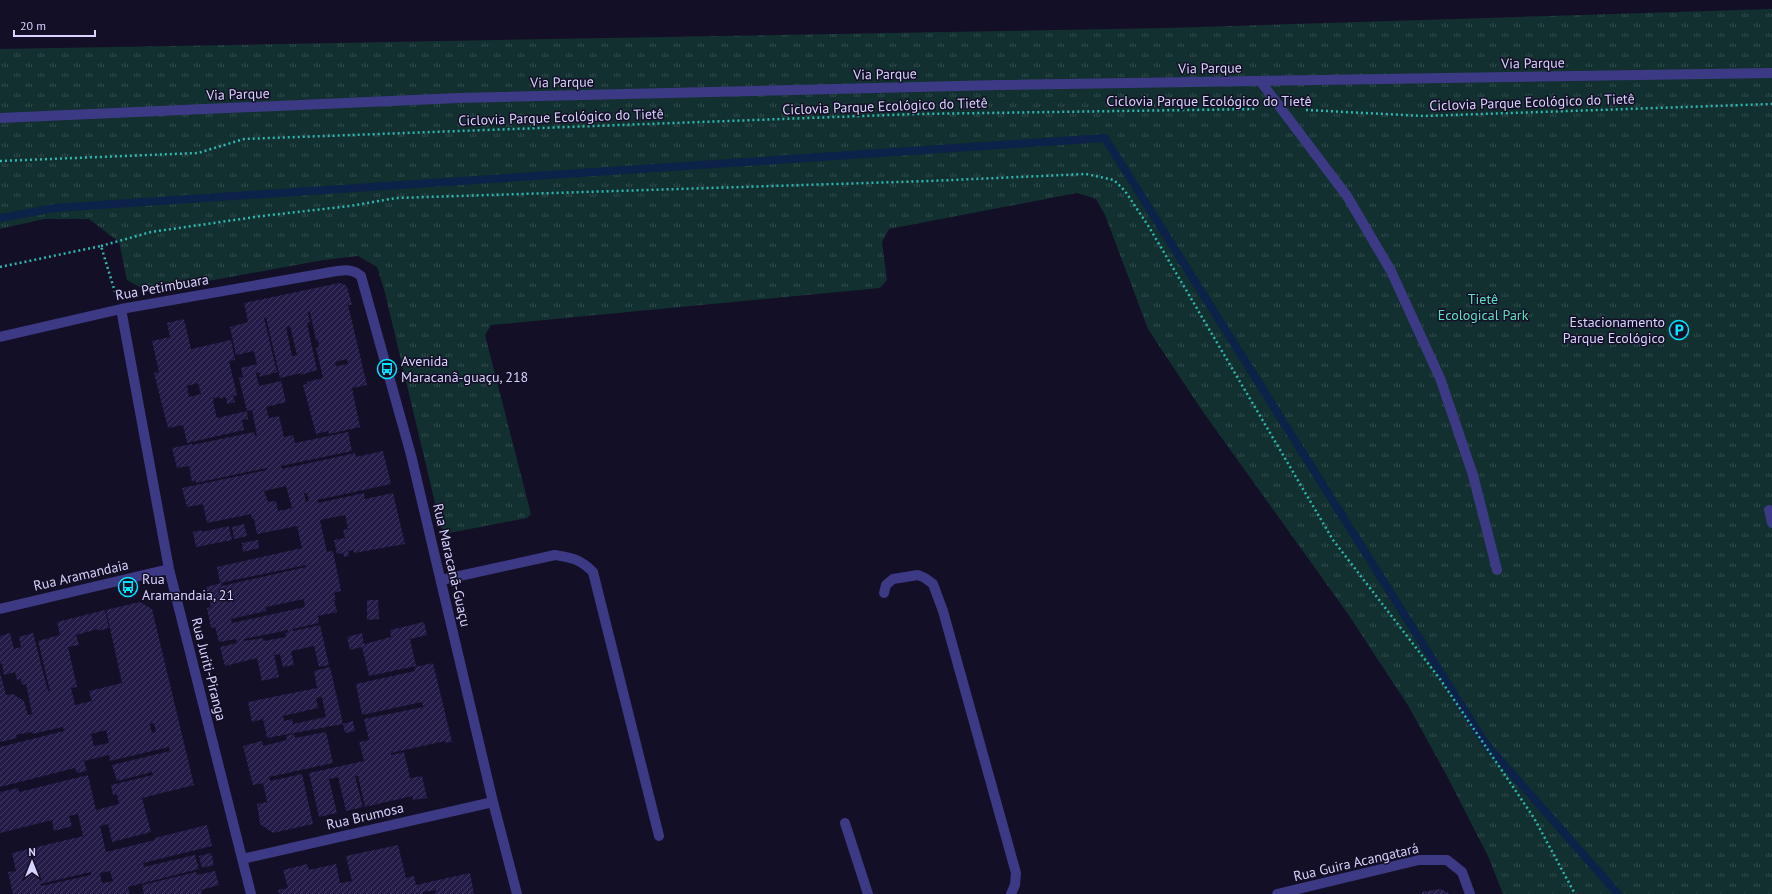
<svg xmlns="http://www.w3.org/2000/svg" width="1772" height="894" viewBox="0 0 1772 894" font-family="'PT Sans',sans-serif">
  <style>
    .park { fill: url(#park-tufts) }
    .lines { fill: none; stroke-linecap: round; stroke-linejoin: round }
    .stream { stroke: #0c2248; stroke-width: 8 }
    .building { fill: url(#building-hatch); fill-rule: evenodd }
    .path { stroke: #2fb8b0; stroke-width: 2.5; stroke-dasharray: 2 3; stroke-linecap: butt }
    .service { stroke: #3d3a85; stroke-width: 10 }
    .minor { stroke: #3d3a85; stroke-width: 10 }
    .labels { text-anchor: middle; stroke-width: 3; stroke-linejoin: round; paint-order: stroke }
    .street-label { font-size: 14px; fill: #d9d4ff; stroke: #130f26 }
    .park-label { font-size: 14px; fill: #5fe0c0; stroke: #130f26 }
    .poi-label { font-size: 14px; fill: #d9d4ff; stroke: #130f26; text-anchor: start }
  </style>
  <defs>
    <pattern id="park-tufts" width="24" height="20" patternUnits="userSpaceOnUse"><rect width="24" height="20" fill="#12302f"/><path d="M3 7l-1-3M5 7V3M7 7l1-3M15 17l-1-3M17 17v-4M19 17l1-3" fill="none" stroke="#344d4e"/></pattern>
    <pattern id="building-hatch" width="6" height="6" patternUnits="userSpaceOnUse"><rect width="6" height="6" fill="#241b47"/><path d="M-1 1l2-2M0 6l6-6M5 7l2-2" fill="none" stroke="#433b63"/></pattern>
  </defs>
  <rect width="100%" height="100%" fill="#130f26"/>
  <path class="park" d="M1772,9V894H1503L1488,856L1447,776L1409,707L1348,614L1201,409L1148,329L1105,215L1096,199L1077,193L889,229L882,242L887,280L880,288L491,325L485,335L531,514L527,518L449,533L441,528L385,293L377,267L358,256L324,260L148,292L127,280L119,242L89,219H44L0,229V49L1167,28Z"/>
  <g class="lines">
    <path class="stream" d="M0,218L55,208L1105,138L1485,743L1618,894"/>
  </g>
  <path class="building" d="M339,283L344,284L347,287L352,305H348L367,385L352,388L360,427L329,434L328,431L316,434L303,385L307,384V382L323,378L316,348L319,347L318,340H316L310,312H308L310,322L307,323L317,370L301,375V373L280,378L266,317L264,318L277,372L260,377L259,372L256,373L259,386L281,381L286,402L266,407L269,418L279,416L284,437L293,435L295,443L348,432L352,451L281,466L282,469L355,453L356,457L383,451L391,484L317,500L318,503L364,493L365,499L393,493L405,544L354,553L353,550L348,551L349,556L344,557L343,553L337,554L334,540L345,538L343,530L348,529L345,515L320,520L327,552L333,551L341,591L334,593L336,600H334L337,612L318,616L319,623L293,629V631L320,625L329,665L319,667L314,646L291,651L294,665L283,667L280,654L274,655L279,677L262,681L257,658L225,666L220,647L237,643L236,639L219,642L215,627L211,628L207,608L211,607L206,587L221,583L222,586L306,567V565L220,583L217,567L302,548L297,526L257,534L254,519H252L251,514L207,523L203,504L187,507L182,488L267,470V468L196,483V481L192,482L189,466L177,468L172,448L192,444V445L254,432L255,436H257L252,410L247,411L239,378L243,377L241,368L257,364L254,351L236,355L230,327L248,322L244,303ZM290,326L297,355L292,356L286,327ZM347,359L348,364L336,366L335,362ZM286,486L292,508L278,511L276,501L268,502L264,491ZM304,493H307L309,501L306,502ZM304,599L305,607L232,623L231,619L266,611V607ZM288,630V632L285,633L286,637L264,641L263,638L244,641V639Z
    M184,319L191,349L231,340L235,360L229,361L237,395L233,396L235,402L227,404L226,397L220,399V397L213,398L214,401H213L217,418L247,411L248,419L242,420L244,430L187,443L183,425L168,428L154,373L159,372L152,341L170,337L167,323ZM198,383L201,394L189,397L187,386Z
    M244,524L247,536L234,539L232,527Z
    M229,526L232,540L196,547L193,532L201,530L202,532Z
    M258,540L259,548L243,552L242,543Z
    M367,600H378L379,619L367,620Z
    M140,602L152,609L194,785L142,798L151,832L112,842L108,824L100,826L106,852L155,840V838L207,825L212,846L143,863L144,867L195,855L199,869L128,887L130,894H13L8,872L16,871L12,853L83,836L78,814L69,816L72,826L54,831L52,820L0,833V792L18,788L19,792L88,775L96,810L119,804L117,794L113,795L111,785L153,775L152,772L117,781L112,765L170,751L169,747L110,761L109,755L84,761L87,771L77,773L75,768L0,787V747L64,731L63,727L32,734V732L16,735L17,738L0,742V672L6,695L13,694L24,701L28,715L32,714L26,684L22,685L21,679L17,680L15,672L4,675L2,663L0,664V636L10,633L14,649L21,647L19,637L33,633L48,691H50L38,641L60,635L57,622L105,610L109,628L98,631V629L76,635L79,645L68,647L77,687L71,688L75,705L92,701L89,691L122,683L106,610ZM154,723L156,732L152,733L150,724ZM106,730L109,743L94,746L91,734ZM110,871L113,881L102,883L100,873ZM91,872V875L41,886L40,884Z
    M424,622L427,635L410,639L416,666L369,676L362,647L350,650L347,637L362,633L364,644L391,637L390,630Z
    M433,663L452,742L446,743L445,741L391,753V755L404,752L410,778L422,776L427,798L413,800L412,796L365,807L358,776H355L363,807L346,811L338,777L329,779L337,813L319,817L309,773L364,761L359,742L369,740L364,719L423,707L422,702L362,715L356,684L415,671V667Z
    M330,667L343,724L353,721L355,731L345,733L343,724L267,738L263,719L252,722L248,702L317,688L314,671ZM322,697L326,717L293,724L292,719L284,721L283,716L318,708L316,698Z
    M326,732L333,763L269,777L270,781L302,774L313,824L273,833L260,824L257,804L267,802L263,783L253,785L243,746L262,741L263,746L287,740L286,736L294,734L295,738Z
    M398,845L406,878L414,876L416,885L470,873L474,894H433L436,893V890L423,892V894H279L278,890L288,888L283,870L307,864L309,870L336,864L340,883L352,881L346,856Z
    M211,853L214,865L202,868L199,856Z
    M215,871L219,885L201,890L202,894H144L142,885L196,872L197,875Z
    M1441,889L1450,894H1422V892Z"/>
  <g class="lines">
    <path class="path" d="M1306,110L1424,116L1772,104
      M0,161L198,153L244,139L916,114L1257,109
      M101,246L151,232L262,216L350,206L396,198L929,181L1086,174L1114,180L1125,191L1149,227L1333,540L1440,679L1534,818L1575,894
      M0,267L101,246L115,292"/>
    <path class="service" d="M1261,82L1347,196L1391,271L1440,378L1473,475L1497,570
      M1769,510L1772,523
      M441,580L555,555C573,558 580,559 593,572L659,836
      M884,593L886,585L893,579L918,575L925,578L933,584L943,611L1016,873L1015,885L1011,894
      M845,823L868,894"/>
    <path class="minor" d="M0,118L459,98L999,85L1772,73
      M121,309L169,569L251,894
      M0,337L121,309L331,272C342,270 352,268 361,276L411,455L493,802L517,894
      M0,609L169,569
      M242,859L493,802
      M1277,894L1419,860H1447L1462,872L1470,894"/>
  </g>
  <defs>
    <symbol id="parking-ring" viewBox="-11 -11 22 22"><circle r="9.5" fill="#130f26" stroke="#00e5ff" stroke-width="1.5"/><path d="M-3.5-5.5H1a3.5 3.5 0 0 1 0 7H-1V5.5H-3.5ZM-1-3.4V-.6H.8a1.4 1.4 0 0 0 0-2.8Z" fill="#00e5ff"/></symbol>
    <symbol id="bus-ring" viewBox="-11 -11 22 22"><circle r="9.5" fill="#130f26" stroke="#00e5ff" stroke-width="1.5"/><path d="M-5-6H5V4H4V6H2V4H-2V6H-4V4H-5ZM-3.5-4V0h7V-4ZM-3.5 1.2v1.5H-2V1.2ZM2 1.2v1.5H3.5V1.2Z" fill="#00e5ff"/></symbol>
  </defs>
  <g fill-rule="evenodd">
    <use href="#parking-ring" x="1668" y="319" width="22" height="22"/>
    <use href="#bus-ring" x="376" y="358" width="22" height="22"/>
    <use href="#bus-ring" x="117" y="576" width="22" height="22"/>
  </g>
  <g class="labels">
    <g class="street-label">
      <text transform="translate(1533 63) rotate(-1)" y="5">Via Parque</text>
      <text transform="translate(1210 68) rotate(-1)" y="5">Via Parque</text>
      <text transform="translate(885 74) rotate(-1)" y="5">Via Parque</text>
      <text transform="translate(562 82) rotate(-1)" y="5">Via Parque</text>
      <text transform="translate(238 94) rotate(-2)" y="5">Via Parque</text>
      <text x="1209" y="106">Ciclovia Parque Ecológico do Tietê</text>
      <text transform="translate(1532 102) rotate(-2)" y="5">Ciclovia Parque Ecológico do Tietê</text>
      <text transform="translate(885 106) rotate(-2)" y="5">Ciclovia Parque Ecológico do Tietê</text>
      <text transform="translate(561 117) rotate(-2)" y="5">Ciclovia Parque Ecológico do Tietê</text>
      <text transform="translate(162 287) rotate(-10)" y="5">Rua Petimbuara</text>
      <text transform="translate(452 565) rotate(77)" y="5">Rua Maracanã-Guaçu</text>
      <text transform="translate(81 575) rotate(-13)" y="5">Rua Aramandaia</text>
      <text transform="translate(209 669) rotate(76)" y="5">Rua Juriti-Piranga</text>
      <text transform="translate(365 816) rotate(-13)" y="5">Rua Brumosa</text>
      <text transform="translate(1356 862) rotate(-13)" y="5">Rua Guira Acangatará</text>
    </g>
    <g class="park-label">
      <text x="1483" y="304">Tietê<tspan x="1483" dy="16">Ecological Park</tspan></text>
    </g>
    <g class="poi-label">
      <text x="1665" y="327" text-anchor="end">Estacionamento<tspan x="1665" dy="16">Parque Ecológico</tspan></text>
      <text x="401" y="366">Avenida<tspan x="401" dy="16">Maracanã-guaçu, 218</tspan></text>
      <text x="142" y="584">Rua<tspan x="142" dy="16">Aramandaia, 21</tspan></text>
    </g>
  </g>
  <g transform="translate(32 862)" stroke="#130f26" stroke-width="3" paint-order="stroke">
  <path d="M0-3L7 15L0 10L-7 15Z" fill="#d9d4ff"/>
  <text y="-6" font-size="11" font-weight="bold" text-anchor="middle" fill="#d9d4ff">N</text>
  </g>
  <path d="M14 30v6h81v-6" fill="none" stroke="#d9d4ff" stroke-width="2"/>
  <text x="20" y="30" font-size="12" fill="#d9d4ff" stroke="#130f26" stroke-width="3" paint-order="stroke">20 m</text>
</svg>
